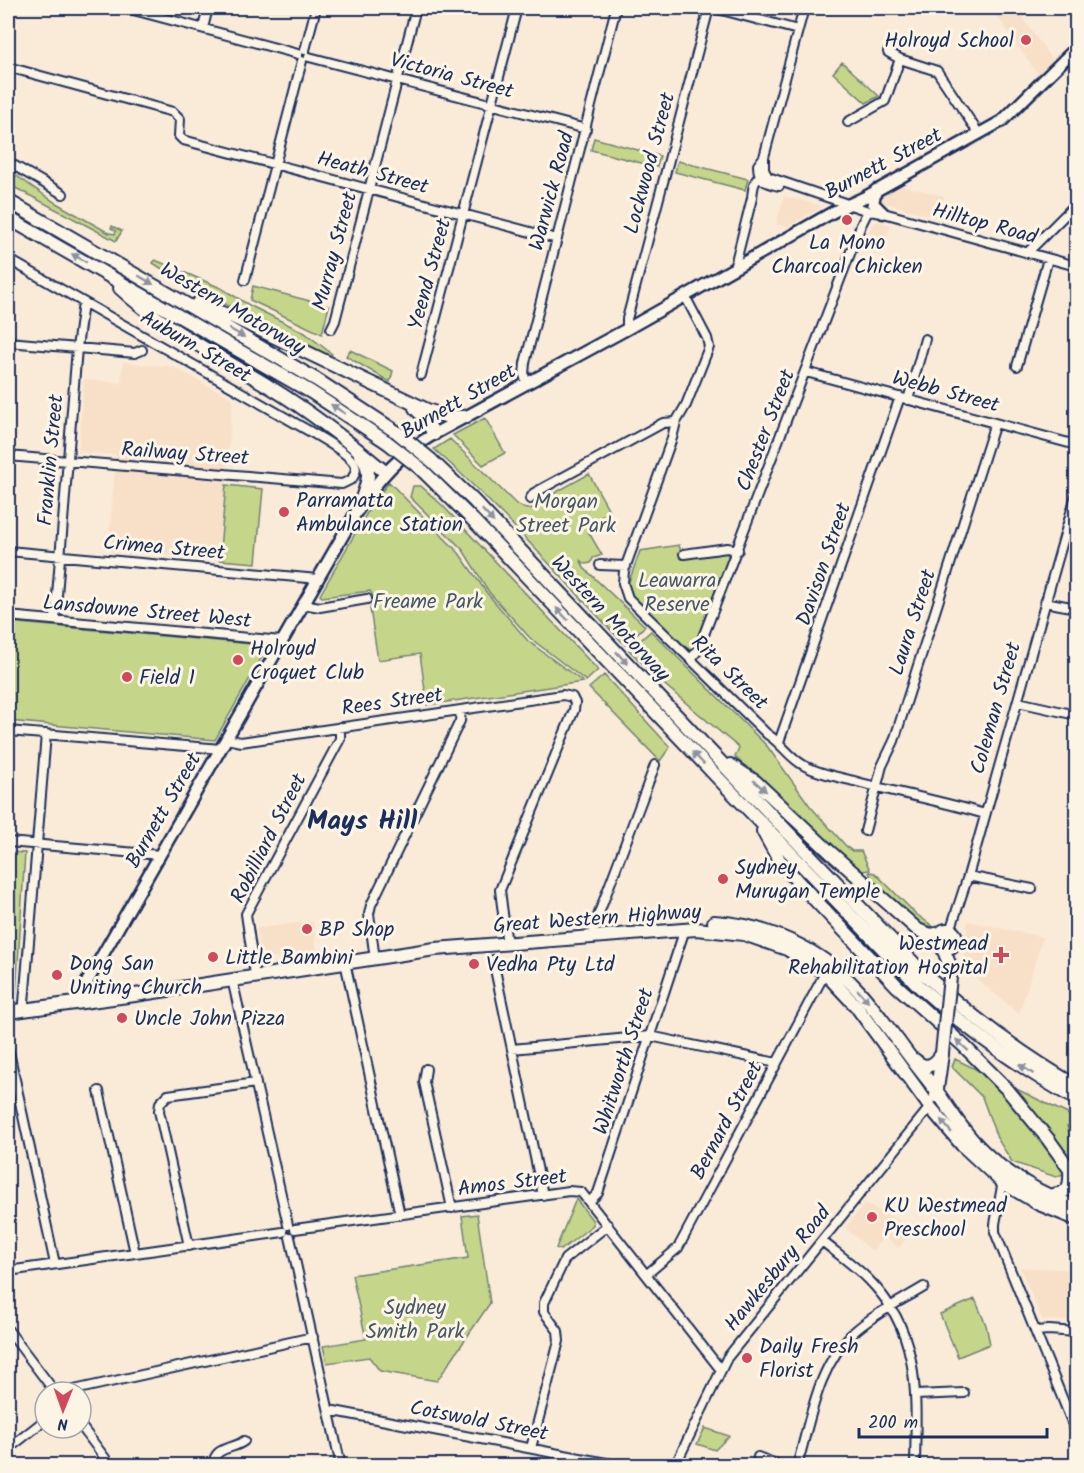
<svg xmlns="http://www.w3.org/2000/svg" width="1084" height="1473" viewBox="0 0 1084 1473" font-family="Kalam,sans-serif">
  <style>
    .built { fill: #f8e0c8 }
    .green { fill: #c5d589; stroke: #708274; stroke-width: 1.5 }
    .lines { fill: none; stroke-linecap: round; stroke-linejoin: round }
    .minor-casing { stroke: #1b2f5e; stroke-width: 12 }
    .major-casing { stroke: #1b2f5e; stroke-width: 15 }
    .highway-casing { stroke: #1b2f5e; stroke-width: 16 }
    .minor { stroke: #fcf5e5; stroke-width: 8 }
    .major { stroke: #fcf5e5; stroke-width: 10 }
    .highway { stroke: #fcf5e5; stroke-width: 12 }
    .highway-bridge-casing { stroke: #1b2f5e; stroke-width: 16; stroke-linecap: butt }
    .highway-bridge { stroke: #fcf5e5; stroke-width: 12 }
    .oneway { fill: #8c92a2 }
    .poi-dot { fill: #d1495b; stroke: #fcf5e5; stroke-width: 2 }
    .labels { text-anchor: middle; stroke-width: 6; stroke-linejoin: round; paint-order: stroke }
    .poi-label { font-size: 21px; fill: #1b2f5e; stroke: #fcf5e5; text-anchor: start }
    .street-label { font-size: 21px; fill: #1b2f5e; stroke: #fcf5e5 }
    .park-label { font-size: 21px; fill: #465869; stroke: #fcf5e5 }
    .district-label { font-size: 27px; font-weight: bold; fill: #1b2f5e; stroke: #fcf5e5 }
  </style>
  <rect width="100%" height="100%" fill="#faebd8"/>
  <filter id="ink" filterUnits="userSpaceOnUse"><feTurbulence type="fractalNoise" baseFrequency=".0167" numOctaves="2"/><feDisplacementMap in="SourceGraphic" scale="12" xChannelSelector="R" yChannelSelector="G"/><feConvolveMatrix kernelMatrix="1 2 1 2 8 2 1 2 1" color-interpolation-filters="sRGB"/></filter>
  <g filter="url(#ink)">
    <path class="built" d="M991,8H1035L1023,18L1054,62L1039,76Z
      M900,185L944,196L939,218L885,203L881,200V196Z
      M784,196L820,205V208L787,227L776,224Z
      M878,221L891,225L880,255L862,250L872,224Z
      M123,362L174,367L233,399L219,560L108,551L116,455L78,452L84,379L121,383Z
      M313,921L317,952L261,960L257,928Z
      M968,921L1043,937L1019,1014L973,976L962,974Z
      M865,1203L914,1229L899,1248L884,1237L872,1251L845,1228Z
      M1020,1267L1076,1270L1074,1321L1042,1320Z"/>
    <path class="green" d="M842,62L879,96L866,103L833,73Z
      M594,138L660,156L657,167L591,150Z
      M678,161L748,179L745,190L675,172Z
      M8,170L56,203L109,233L115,234L116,231L111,228L112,226L122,231L116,241L8,184Z
      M155,260L221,288L249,305L305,333L332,354L330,356L189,286L153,263Z
      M253,286L329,306L322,334L250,300Z
      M350,350L393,371L390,382L346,356Z
      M485,418L505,453L483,465L453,435Z
      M450,439L516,504L526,509L535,508L540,501L589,474L610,512L585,526L602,555L593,558L591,563L585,564L581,561L584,568L645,626L625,645C562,579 502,509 434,449Z
      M389,482L459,553L487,593L528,641L583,682L427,705L420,654L378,660L370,609L375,600L370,591L322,597L320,595L372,504Z
      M226,485L263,489L256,563L219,560Z
      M413,486H421L443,506L598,670L586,681L530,638L489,592L463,550L410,497Z
      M679,545L682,556L686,557L726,552L729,557L695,647L691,650L682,646L631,597L627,587L640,551Z
      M8,622L263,645L266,650L215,740L8,721Z
      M651,631L767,746L810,806L846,846L852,851H861L870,870L862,871L830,845L735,757L739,748L659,680L629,650Z
      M604,675L670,747L660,761L589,688Z
      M8,852L25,853L16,994L8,995Z
      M869,872L875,873L916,914L934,927L923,926L917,921L872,880Z
      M955,1059L1076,1118V1129L1067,1126L1076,1156V1168L1056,1177L1012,1162L997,1138L982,1097L952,1067Z
      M576,1199L593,1221V1225L561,1250L556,1248Z
      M477,1214L490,1303L437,1381L380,1371L369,1357L327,1363L323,1346L366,1339L352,1275L468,1258L462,1216Z
      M975,1299L986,1325L990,1344L958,1357L940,1314Z
      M705,1428L729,1436L715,1450L697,1444Z"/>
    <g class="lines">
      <defs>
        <path id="minor" d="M126,8L298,54
          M714,8L798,30
          M804,8L764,157V170L768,177L868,211L883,213
          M203,28L208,8
          M305,50L316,8
          M888,52L900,59L937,71L979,134
          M309,57L586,129
          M8,67L173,112L180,119L179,136L183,140L557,239
          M848,122L885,101L900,59
          M764,157L758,165C758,181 766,183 779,186
          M8,162L63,194
          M880,212L1076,266
          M1027,253L1076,204
          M8,259L302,427C314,434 350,453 355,465C357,470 355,474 352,479L342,484L8,456
          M734,269L752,198C753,186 754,179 764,173
          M245,280L302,61
          M685,296L707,338L709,347L686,405L676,422L672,438L624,571L623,583L628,598L767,734C782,743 789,758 805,766C820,774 838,777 854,781C897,793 942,801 985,814
          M331,329L335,321L416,8
          M627,329V319L709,8
          M8,342L135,353L142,350
          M1017,366L1048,259
          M806,372L1076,445
          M421,375L517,8
          M527,384L524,375L525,363L616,8
          M908,400L925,339
          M530,499L534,493L663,423L676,422
          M8,551L318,579
          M684,554L727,548L738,550
          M600,565L626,566
          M1045,602L1076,608
          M303,604L320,607L367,599
          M8,616L282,641
          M55,620L77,348L83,303
          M691,659L698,650L861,225L868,211
          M1018,702L1076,715
          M8,731L221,749
          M227,739L241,742L563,695L572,697L575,703L574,710L500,890L506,937
          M779,742L900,397
          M865,831L882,766L894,741L995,423
          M8,842L160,855
          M968,876L1032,889
          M593,929L655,765
          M950,931L968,876L1076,495
          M374,952L369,914L371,905L460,721L461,710
          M493,960L543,1195
          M345,962L400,1215
          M254,969L246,914L340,739V727
          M232,979L288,1225
          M24,1003L46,734
          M8,1047L55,1264
          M512,1049L650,1036L777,1063
          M426,1069L424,1082L452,1208
          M99,1091L135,1253
          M1003,1181L995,1224V1232L1076,1432
          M590,1201L598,1193L685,929
          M295,1229L569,1191L581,1192L721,1370
          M290,1237L341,1466
          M822,1241C838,1254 854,1265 868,1279C922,1332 916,1397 915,1466
          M189,1246L159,1111L160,1103L168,1095L256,1083
          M8,1271L283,1232
          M647,1274L678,1248L825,973
          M8,1330L55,1392
          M1035,1331L1049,1330L1076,1332
          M65,1392L313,1337
          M916,1395L964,1393
          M329,1410L622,1466
          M81,1426L111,1466
          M531,1448L559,1341L558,1331L544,1312V1303L565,1259L608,1225
          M8,1449L45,1420
          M758,1457L782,1466
          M214,1466C212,1446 233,1450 244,1441
          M675,1466L727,1358L930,1107
          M797,1466C811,1419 817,1366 854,1332C874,1314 901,1301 924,1287"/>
        <path id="major" d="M876,190L873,203L883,213
          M75,1003L358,509C379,478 401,453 434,434L627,329L835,211L865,197L1002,121L1076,48"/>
        <path id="highway" d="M8,201L317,380L398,433
          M8,218L311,392L387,442
          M120,288C165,330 218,355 270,387C311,412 348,441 385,472
          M197,304L233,317L427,410L448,417H466
          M415,408L424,417L434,434
          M431,460L473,500L712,753L923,973C970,1016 1021,1054 1076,1086
          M420,468L473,520L719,779L920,987C968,1030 1020,1068 1076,1099
          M358,509C364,491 376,471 360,455
          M730,765L756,782L830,852L918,930L931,935L942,933
          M763,831L779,860L798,882L897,986L964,1046L1006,1088L1048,1139L1076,1178
          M714,922C767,925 820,949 856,988C872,1005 885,1024 899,1042C911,1059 925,1076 938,1093C952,1113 965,1134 983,1151C1010,1177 1041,1194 1076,1207
          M938 939a9 9 0 1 1 18 0a9 9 0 1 1-18 0Z
          M942,946L951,968
          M8,1012L135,995L435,949L696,929L744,934L787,949L825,973L856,1006L930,1107L962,1145L1002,1182L1039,1204L1076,1219
          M915,1060C925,1071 936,1065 942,1053
          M936,1096L942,1054
          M1049,1196C1069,1193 1071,1188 1070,1169"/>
      </defs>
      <use href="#minor" class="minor-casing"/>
      <use href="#major" class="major-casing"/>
      <use href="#highway" class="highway-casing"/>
      <use href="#minor" class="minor"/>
      <use href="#major" class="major"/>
      <use href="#highway" class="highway"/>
      <defs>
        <path id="highway-bridge" d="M398,433L431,460
          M387,442L420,468
          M942,1053L951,968"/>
      </defs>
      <use href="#highway-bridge" class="highway-bridge-casing"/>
      <use href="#highway-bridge" class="highway-bridge"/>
    </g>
    <defs><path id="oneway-solid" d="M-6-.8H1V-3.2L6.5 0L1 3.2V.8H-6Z" transform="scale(1.5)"/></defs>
    <g class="oneway">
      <use href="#oneway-solid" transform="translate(79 258) rotate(-150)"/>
      <use href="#oneway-solid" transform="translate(146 280) rotate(30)"/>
      <use href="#oneway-solid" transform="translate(237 333) rotate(30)"/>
      <use href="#oneway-solid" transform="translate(338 409) rotate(-147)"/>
      <use href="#oneway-solid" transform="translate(488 516) rotate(47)"/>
      <use href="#oneway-solid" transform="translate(562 614) rotate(-134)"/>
      <use href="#oneway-solid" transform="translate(622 658) rotate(47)"/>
      <use href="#oneway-solid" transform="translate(698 758) rotate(-134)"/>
      <use href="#oneway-solid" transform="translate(760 786) rotate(41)"/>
      <use href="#oneway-solid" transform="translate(863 996) rotate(49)"/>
      <use href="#oneway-solid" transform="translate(962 1045) rotate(-137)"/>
      <use href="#oneway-solid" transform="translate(1026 1069) rotate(-147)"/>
      <use href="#oneway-solid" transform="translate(946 1126) rotate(-130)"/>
    </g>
  </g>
  <g class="poi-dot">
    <circle cx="1026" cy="40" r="6"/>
    <circle cx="847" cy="220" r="6"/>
    <circle cx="284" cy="512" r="6"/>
    <circle cx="238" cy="660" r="6"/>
    <circle cx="127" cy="677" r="6"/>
    <circle cx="723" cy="879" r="6"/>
    <circle cx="307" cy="929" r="6"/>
    <path d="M998 946h6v6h6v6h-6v6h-6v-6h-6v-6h6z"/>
    <circle cx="213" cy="957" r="6"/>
    <circle cx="474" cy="964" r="6"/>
    <circle cx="57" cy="975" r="6"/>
    <circle cx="122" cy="1018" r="6"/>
    <circle cx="872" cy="1217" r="6"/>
    <circle cx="747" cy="1358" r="6"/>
  </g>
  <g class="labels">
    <g class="poi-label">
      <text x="1014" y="47" text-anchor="end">Holroyd School</text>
      <text x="847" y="249" text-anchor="middle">La Mono<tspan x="847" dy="24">Charcoal Chicken</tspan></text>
      <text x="296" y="507">Parramatta<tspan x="296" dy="24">Ambulance Station</tspan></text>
      <text x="250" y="655">Holroyd<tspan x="250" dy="24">Croquet Club</tspan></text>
      <text x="139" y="684">Field 1</text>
      <text x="735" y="874">Sydney<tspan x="735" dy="24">Murugan Temple</tspan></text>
      <text x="319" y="936">BP Shop</text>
      <text x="988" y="950" text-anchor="end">Westmead<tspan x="988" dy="24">Rehabilitation Hospital</tspan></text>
      <text x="225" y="964">Little Bambini</text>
      <text x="69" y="970">Dong San<tspan x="69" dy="24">Uniting Church</tspan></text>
      <text x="486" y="971">Vedha Pty Ltd</text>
      <text x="134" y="1025">Uncle John Pizza</text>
      <text x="884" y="1212">KU Westmead<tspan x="884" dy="24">Preschool</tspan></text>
      <text x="759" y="1353">Daily Fresh<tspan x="759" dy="24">Florist</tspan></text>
    </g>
    <g class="street-label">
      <text transform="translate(452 75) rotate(15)" y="7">Victoria Street</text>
      <text transform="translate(649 163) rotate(-75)" y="7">Lockwood Street</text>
      <text transform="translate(883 163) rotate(-28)" y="7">Burnett Street</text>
      <text transform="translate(373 172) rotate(15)" y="7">Heath Street</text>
      <text transform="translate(551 191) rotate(-75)" y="7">Warwick Road</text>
      <text transform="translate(985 223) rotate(15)" y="7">Hilltop Road</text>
      <text transform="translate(334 251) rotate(-75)" y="7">Murray Street</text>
      <text transform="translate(429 274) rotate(-75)" y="7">Yeend Street</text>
      <text transform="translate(233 308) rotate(30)" y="7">Western Motorway</text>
      <text transform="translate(196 346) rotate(30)" y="7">Auburn Street</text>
      <text transform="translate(946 391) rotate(15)" y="7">Webb Street</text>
      <text transform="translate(458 401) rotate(-30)" y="7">Burnett Street</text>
      <text transform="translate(765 430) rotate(-69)" y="7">Chester Street</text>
      <text transform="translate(185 453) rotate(4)" y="7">Railway Street</text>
      <text transform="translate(50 460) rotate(-85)" y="7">Franklin Street</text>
      <text transform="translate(164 547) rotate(5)" y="7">Crimea Street</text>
      <text transform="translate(823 564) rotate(-71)" y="7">Davison Street</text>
      <text transform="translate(147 611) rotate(5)" y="7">Lansdowne Street West</text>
      <text transform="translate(611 618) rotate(47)" y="7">Western Motorway</text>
      <text transform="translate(912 622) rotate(-72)" y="7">Laura Street</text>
      <text transform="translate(730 672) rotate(44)" y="7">Rita Street</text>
      <text transform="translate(392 701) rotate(-8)" y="7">Rees Street</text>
      <text transform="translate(995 708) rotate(-74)" y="7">Coleman Street</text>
      <text transform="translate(163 810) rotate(-60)" y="7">Burnett Street</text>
      <text transform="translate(268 838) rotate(-63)" y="7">Robilliard Street</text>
      <text transform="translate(597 918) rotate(-4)" y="7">Great Western Highway</text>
      <text transform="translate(623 1061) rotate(-72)" y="7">Whitworth Street</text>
      <text transform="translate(726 1120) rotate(-62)" y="7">Bernard Street</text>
      <text transform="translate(512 1182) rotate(-7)" y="7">Amos Street</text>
      <text transform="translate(777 1268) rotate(-51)" y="7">Hawkesbury Road</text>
      <text transform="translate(479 1420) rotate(11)" y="7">Cotswold Street</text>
    </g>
    <g class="park-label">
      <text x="566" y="508">Morgan<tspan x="566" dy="24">Street Park</tspan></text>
      <text x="677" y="587">Leawarra<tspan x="677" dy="24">Reserve</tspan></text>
      <text x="428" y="608">Freame Park</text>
      <text x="415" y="1314">Sydney<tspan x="415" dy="24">Smith Park</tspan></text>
    </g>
    <g class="district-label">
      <text x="362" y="829">Mays Hill</text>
    </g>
  </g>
  <rect width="1084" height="1473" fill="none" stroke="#fcf5e5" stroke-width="30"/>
  <rect x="15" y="15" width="1054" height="1443" fill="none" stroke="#1b2f5e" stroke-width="2" filter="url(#ink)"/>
  <g transform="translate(63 1410) rotate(181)"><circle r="28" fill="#fcf5e5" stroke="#a2a6af" stroke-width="1.5"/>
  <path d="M0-4.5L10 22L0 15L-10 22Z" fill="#d1495b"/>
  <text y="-9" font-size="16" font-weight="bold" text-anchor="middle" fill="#1b2f5e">N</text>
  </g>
  <path d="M859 1428v9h188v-9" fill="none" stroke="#1b2f5e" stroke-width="3"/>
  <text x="868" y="1428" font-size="18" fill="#1b2f5e" stroke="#fcf5e5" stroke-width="4.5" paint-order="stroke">200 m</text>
</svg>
